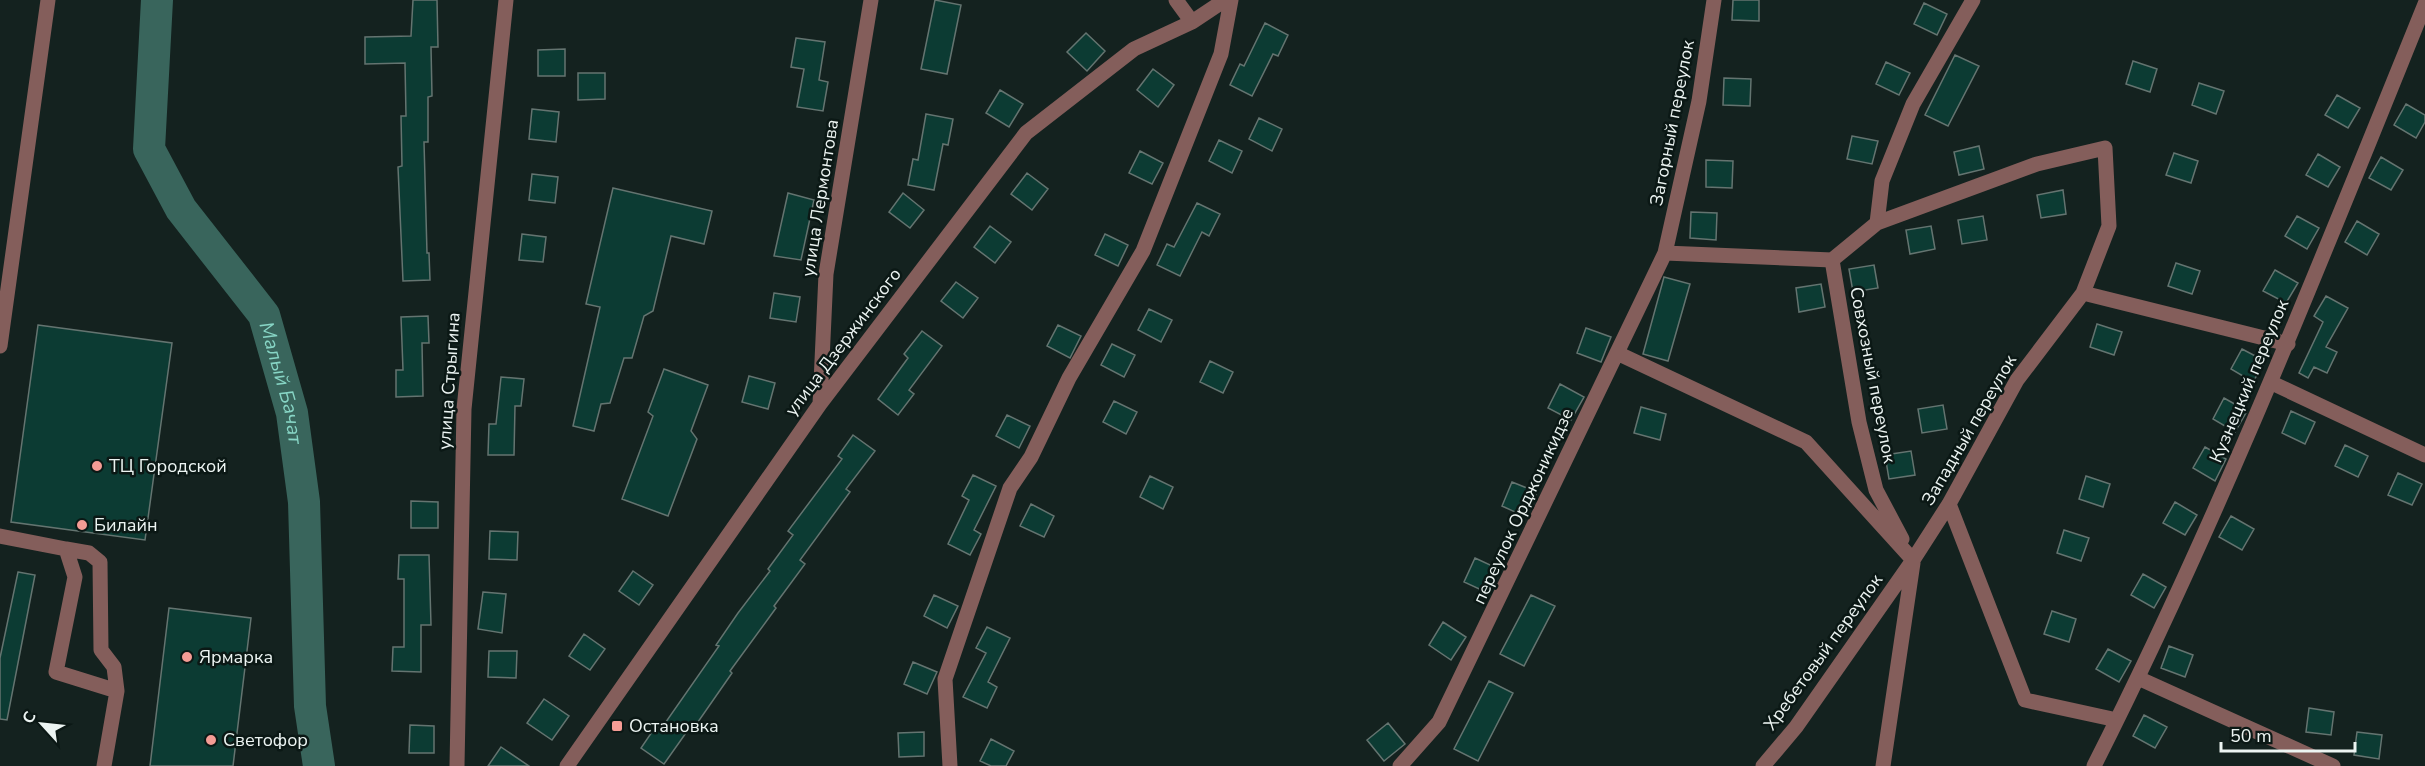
<svg xmlns="http://www.w3.org/2000/svg" width="2425" height="766" viewBox="0 0 2425 766" font-family="'Nunito Sans',sans-serif">
  <style>
    .lines { fill: none; stroke-linecap: round; stroke-linejoin: round }
    .river { stroke: #39655c; stroke-width: 32 }
    .building { fill: #0c3b33; stroke: #647470; stroke-width: 1.5 }
    .minor { stroke: #845e5b; stroke-width: 15 }
    .poi-dot { fill: #f59c95; stroke: #0b1815; stroke-width: 2 }
    .labels { text-anchor: middle; stroke-width: 5; stroke-linejoin: round; paint-order: stroke }
    .street-label { font-size: 18px; fill: #ecf4f2; stroke: #0b1815 }
    .poi-label { font-size: 18px; fill: #ecf4f2; stroke: #0b1815; text-anchor: start }
    .water-label { font-size: 20px; font-style: italic; fill: #87d5c5; stroke: #0b1815 }
  </style>
  <rect width="100%" height="100%" fill="#14221f"/>
  <g class="lines">
    <path class="river" id="s1" d="M157,0L149,149L181,209L264,315L292,413L304,502L310,706L319,766"/>
  </g>
  <path class="building" d="M413,0H437L438,47H431L432,96L428,97V142H424L427,253H429L430,280L403,281L398,167L402,166L401,116H406L405,63L365,64V37L411,36Z
    M935,0L961,5L947,74L921,69Z
    M1733,0H1759V21L1732,20Z
    M1924,3L1947,14L1937,35L1914,24Z
    M1265,23L1288,35L1278,56L1273,54L1252,96L1230,85L1240,64L1244,66Z
    M1086,33L1105,51L1087,71L1067,52Z
    M796,38L825,42L819,80L828,82L823,111L797,107L804,69L791,67Z
    M565,49V76H538V50Z
    M1955,55L1979,66L1948,126L1925,115Z
    M2133,61L2157,69L2150,92L2126,84Z
    M1886,62L1910,73L1899,95L1876,84Z
    M1153,69L1174,85L1158,107L1137,90Z
    M578,73H605V99L578,100Z
    M1724,78L1751,79L1750,106L1723,105Z
    M2199,83L2224,91L2216,114L2192,105Z
    M1000,90L1023,104L1009,127L986,113Z
    M2337,95L2360,108L2348,128L2325,115Z
    M2406,104L2425,115V122L2416,138L2394,125Z
    M532,109L559,112L556,142L529,139Z
    M926,114L953,119L948,145L943,144L934,190L908,185L913,159L918,160Z
    M1259,118L1282,129L1272,151L1249,139Z
    M1852,136L1878,141L1872,164L1847,159Z
    M1219,140L1242,151L1232,173L1209,161Z
    M1979,146L1984,169L1959,175L1954,152Z
    M1140,151L1163,163L1152,184L1129,173Z
    M2174,153L2198,161L2191,183L2166,175Z
    M2318,154L2340,167L2328,187L2306,175Z
    M2381,157L2403,170L2391,190L2369,178Z
    M1706,160L1733,161L1732,188L1706,187Z
    M1027,173L1048,189L1032,210L1011,194Z
    M532,174L558,177L555,203L529,200Z
    M613,188L712,211L704,244L671,236L653,311L644,316L632,358H624L610,403L601,404L594,431L573,426L600,307L586,304Z
    M2063,190L2066,214L2041,218L2037,195Z
    M788,193L814,200L801,260L774,256Z
    M903,193L924,210L910,228L889,212Z
    M1197,203L1220,214L1209,236L1202,232L1180,276L1157,265L1167,244L1174,247Z
    M1691,212L1717,213L1716,240L1690,238Z
    M1983,216L1987,240L1962,244L1958,220Z
    M2297,216L2319,228L2307,249L2285,236Z
    M2357,221L2379,234L2367,255L2345,242Z
    M990,226L1011,242L995,263L974,247Z
    M1931,226L1935,249L1910,254L1906,230Z
    M522,234L546,237L543,262L519,260Z
    M1105,234L1128,245L1118,266L1095,255Z
    M2176,263L2200,271L2192,294L2168,286Z
    M1874,265L1878,288L1853,292L1849,269Z
    M2275,270L2298,283L2286,303L2263,291Z
    M1664,277L1690,284L1668,361L1643,354Z
    M956,282L978,298L963,318L941,301Z
    M1821,284L1825,307L1799,312L1796,288Z
    M774,293L800,297L796,322L770,318Z
    M2326,296L2348,308L2326,347L2337,352L2327,373L2314,367L2308,378L2299,373L2323,322L2314,316Z
    M1149,309L1172,320L1161,342L1138,330Z
    M428,316L429,343H422L423,396L396,397V370H403L401,317Z
    M2097,324L2122,332L2114,355L2090,347Z
    M38,325L172,343L145,540L11,522Z
    M1058,325L1081,336L1070,358L1047,346Z
    M1586,328L1611,337L1601,362L1577,353Z
    M922,331L942,346L909,390L914,394L898,415L878,399L908,358L904,354Z
    M1112,344L1135,355L1124,377L1101,365Z
    M2242,349L2265,361L2253,382L2231,369Z
    M1210,361L1233,372L1223,393L1200,382Z
    M664,369L708,385L691,431L697,439L668,516L622,499L653,416L648,412Z
    M749,376L775,383L768,409L742,402Z
    M501,377L524,379L521,406H515L514,455H488L489,424H496Z
    M1560,384L1584,397L1571,420L1548,408Z
    M2224,398L2247,411L2235,432L2213,419Z
    M1114,401L1137,412L1126,434L1103,422Z
    M1943,405L1947,429L1922,433L1918,409Z
    M1641,407L1666,414L1660,440L1634,433Z
    M2291,411L2315,422L2305,444L2282,433Z
    M1007,415L1030,426L1019,448L996,436Z
    M853,435L875,451L846,489L850,492L800,560L805,564L774,606L776,608L730,671L732,673L691,732L688,730L664,764L641,748L656,726L661,729L719,646L716,645L738,613L770,571L768,569L793,535L788,531L842,459L838,456Z
    M2345,445L2368,456L2358,477L2335,466Z
    M2205,447L2226,459L2215,481L2193,468Z
    M1911,451L1915,475L1889,479L1885,455Z
    M2398,473L2422,484L2412,505L2388,495Z
    M973,475L996,486L974,530L981,534L970,555L948,544L969,500L962,496Z
    M1150,476L1173,487L1163,509L1140,497Z
    M2086,476L2110,484L2103,507L2079,499Z
    M1512,482L1537,492L1526,517L1502,506Z
    M411,501L438,502V528H411Z
    M2175,502L2197,515L2185,535L2163,523Z
    M1031,504L1054,516L1044,537L1020,526Z
    M2231,516L2254,529L2242,550L2219,537Z
    M2064,530L2089,538L2081,561L2057,553Z
    M490,531L518,532L517,560L489,559Z
    M399,555H429L431,625H421V672L392,671L393,647H404V579H398Z
    M1475,558L1499,569L1488,593L1464,582Z
    M633,571L653,585L639,605L619,591Z
    M18,572L35,575L7,720L0,719V658Z
    M2143,574L2166,587L2154,608L2131,595Z
    M483,592L506,594L502,633L478,629Z
    M934,595L958,606L947,628L924,616Z
    M1531,595L1555,606L1524,666L1500,654Z
    M169,608L251,618L233,766H150Z
    M2052,611L2076,619L2069,642L2044,634Z
    M1443,622L1466,637L1451,660L1429,645Z
    M987,627L1010,638L988,682L997,687L987,708L963,697L986,653L976,648Z
    M584,634L605,649L590,670L569,656Z
    M2169,646L2193,655L2185,677L2161,668Z
    M2108,649L2131,661L2119,682L2096,669Z
    M489,651H517L516,678L488,677Z
    M913,662L937,672L927,694L904,684Z
    M1489,681L1513,693L1478,761L1454,749Z
    M544,699L569,716L552,740L527,723Z
    M2309,708L2334,712L2331,735L2306,732Z
    M2144,715L2167,727L2155,748L2133,736Z
    M1388,723L1405,744L1384,761L1367,740Z
    M410,725L434,726V753H409Z
    M924,732V756L899,757L898,733Z
    M2357,732L2382,735L2379,759L2354,755Z
    M991,739L1014,751L1006,766H991L980,761Z
    M501,747L529,766H488Z"/>
  <g class="lines">
    <path class="minor" d="M1176,0L1192,22
      M1877,223L1882,181L1913,104L1973,0
      M1665,253L1832,260L1877,223L2037,164L2105,148L2109,226L2083,293
      M1832,260L1859,422L1876,490L1902,539
      M0,346L48,0
      M1617,353L1806,442L1913,560
      M2272,383L2425,455
      M820,404L826,274L871,0
      M1949,504L2025,700L2117,720
      M0,536L66,549L75,577L56,672L117,691
      M66,549L89,553L100,562L101,650L114,667L117,691L104,766
      M2138,678L2333,766
      M457,766L464,409L506,0
      M567,766L820,404L1026,133L1134,49L1192,22L1225,0
      M950,766L945,679L1010,488L1031,457L1069,378L1143,251L1221,54L1231,0
      M1400,766L1439,722L1665,253L1699,101L1714,0
      M1763,766L1796,727L1913,560L1949,504L2017,380L2083,293L2288,344
      M1883,766L1913,563
      M2094,766C2219,519 2321,261 2425,4"/>
  </g>
  <g class="poi-dot">
    <circle cx="97" cy="466" r="6"/>
    <circle cx="82" cy="525" r="6"/>
    <circle cx="187" cy="657" r="6"/>
    <rect x="611" y="720" width="12" height="12" rx="3"/>
    <circle cx="211" cy="740" r="6"/>
  </g>
  <g class="labels">
    <g class="street-label">
      <text transform="translate(1672 123) rotate(-79)" y="6">Загорный переулок</text>
      <text transform="translate(820 198) rotate(-81)" y="6">улица Лермонтова</text>
      <text transform="translate(843 342) rotate(-53)" y="6">улица Дзержинского</text>
      <text transform="translate(1873 375) rotate(79)" y="6">Совхозный переулок</text>
      <text transform="translate(449 381) rotate(-86)" y="6">улица Стрыгина</text>
      <text transform="translate(2249 381) rotate(-67)" y="6">Кузнецкий переулок</text>
      <text transform="translate(1969 430) rotate(-60)" y="6">Западный переулок</text>
      <text transform="translate(1523 506) rotate(-65)" y="6">переулок Орджоникидзе</text>
      <text transform="translate(1823 652) rotate(-54)" y="6">Хребетовый переулок</text>
    </g>
    <g class="poi-label">
      <text x="109" y="472">ТЦ Городской</text>
      <text x="94" y="531">Билайн</text>
      <text x="199" y="663">Ярмарка</text>
      <text x="629" y="732">Остановка</text>
      <text x="223" y="746">Светофор</text>
    </g>
    <g class="water-label">
      <text dy="7" stroke="none"><textPath href="#s1" startOffset="422">Малый Бачат</textPath></text>
    </g>
  </g>
  <g transform="translate(42 724) rotate(297)" stroke="#0b1815" stroke-width="4.5" paint-order="stroke">
  <path d="M0-4.5L10 22L0 15L-10 22Z" fill="#ecf4f2"/>
  <text y="-9" font-size="16" font-weight="bold" text-anchor="middle" fill="#ecf4f2">С</text>
  </g>
  <path d="M2221 742v9h134v-9" fill="none" stroke="#ecf4f2" stroke-width="3"/>
  <text x="2230" y="742" font-size="18" fill="#ecf4f2" stroke="#0b1815" stroke-width="4.5" paint-order="stroke">50 m</text>
</svg>
